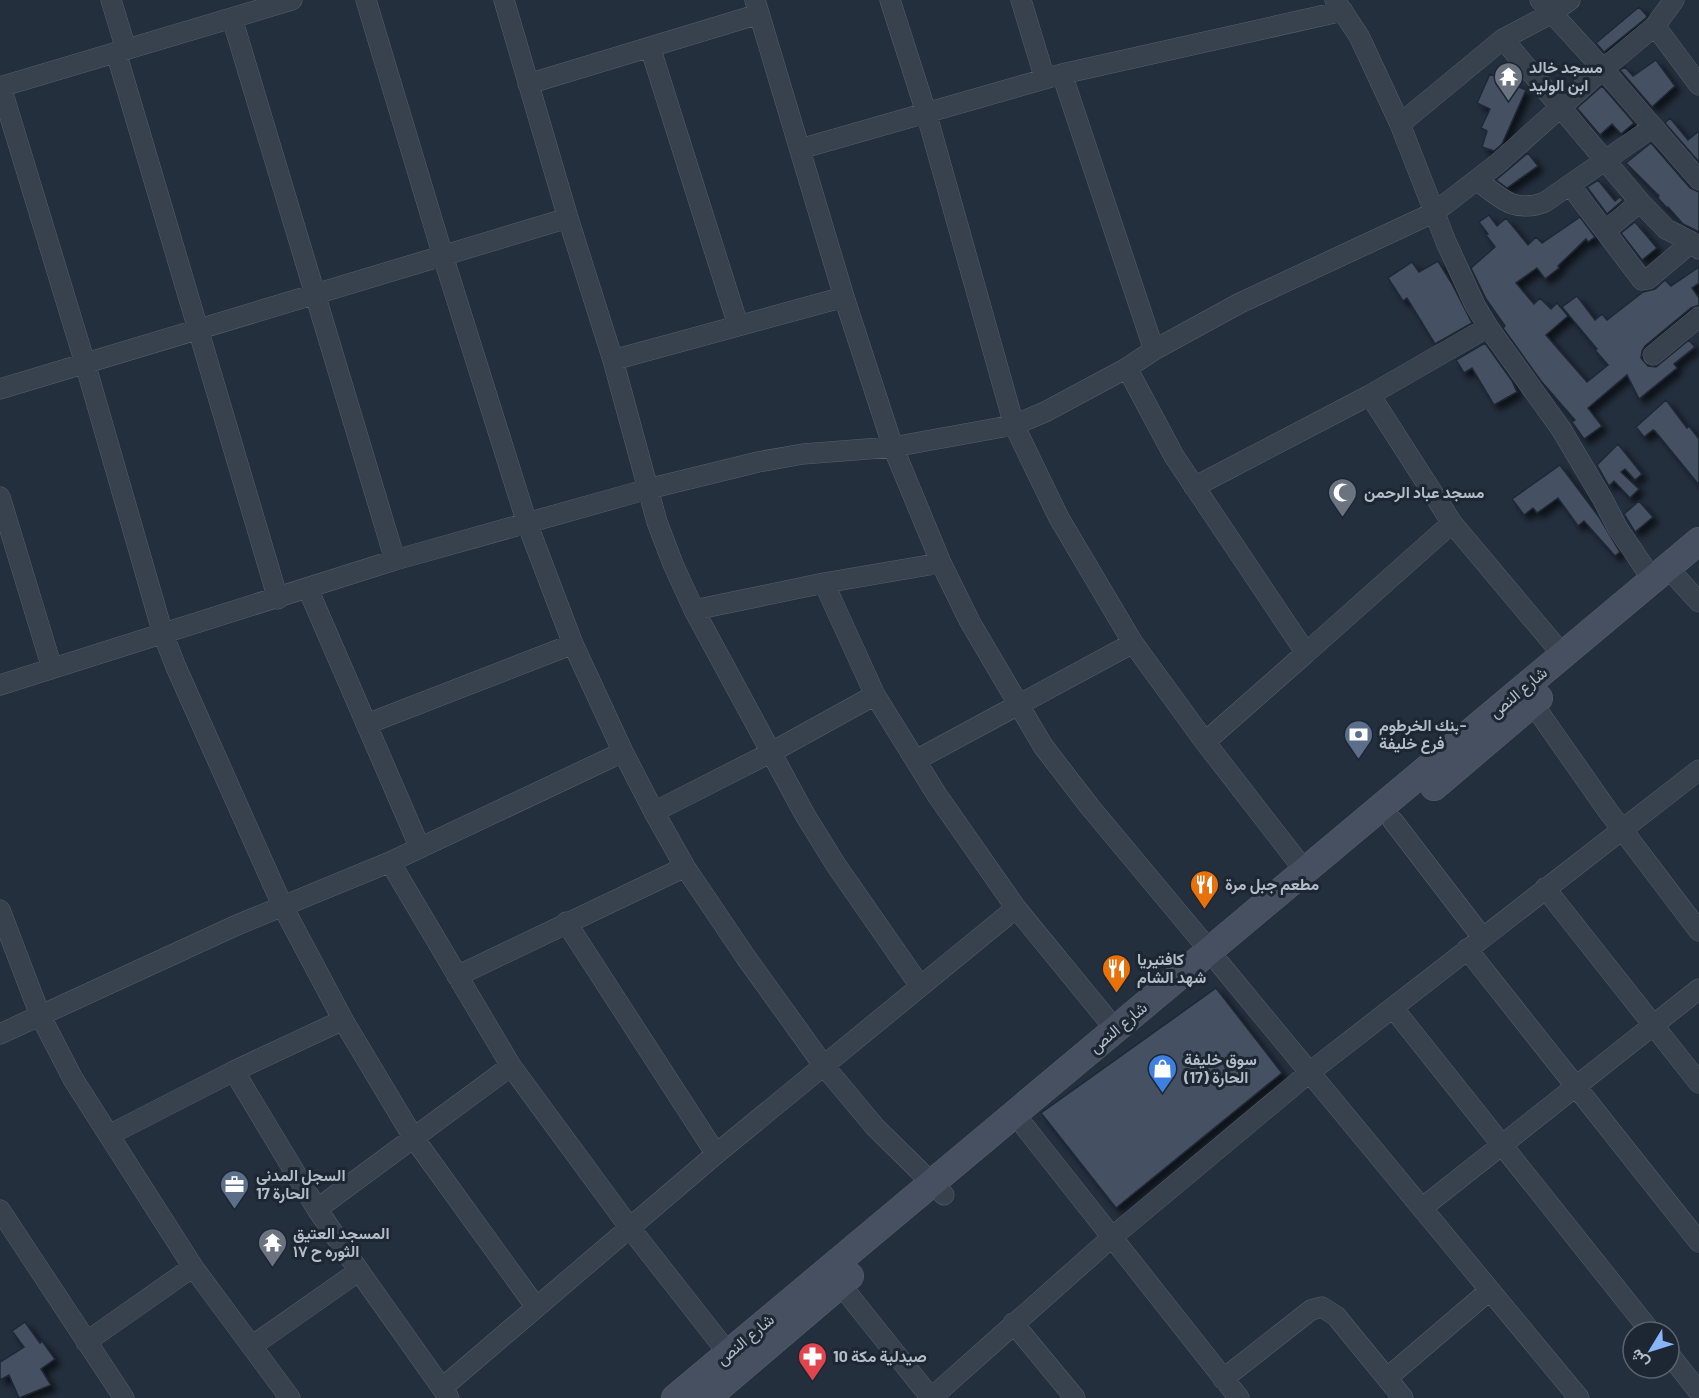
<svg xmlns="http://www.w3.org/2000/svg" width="1699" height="1398" viewBox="0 0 1699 1398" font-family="Barlow,Vazirmatn,sans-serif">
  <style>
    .building { fill: #455162; stroke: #1f2835; stroke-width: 1.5; filter: url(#shadow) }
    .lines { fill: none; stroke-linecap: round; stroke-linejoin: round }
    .minor-casing { stroke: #565f6c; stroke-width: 21 }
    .secondary-casing { stroke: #565f6c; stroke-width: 28 }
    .minor { stroke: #38414e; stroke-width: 20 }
    .secondary { stroke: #465061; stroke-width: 27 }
    .labels { text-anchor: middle; stroke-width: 6; stroke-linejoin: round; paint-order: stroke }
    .poi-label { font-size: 16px; font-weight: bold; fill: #b4bcc9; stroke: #1d2633; text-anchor: start }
    .street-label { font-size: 16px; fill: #b4bcc9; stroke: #1d2633 }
  </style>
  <defs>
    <filter id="shadow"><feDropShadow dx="5.5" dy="5.5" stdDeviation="3" flood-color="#0009"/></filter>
  </defs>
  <rect width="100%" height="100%" fill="#242f3e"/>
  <path class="building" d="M1639,7L1647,16L1646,18L1604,52L1596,43Z
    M1656,60L1675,86L1652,107L1620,70L1625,67L1633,76Z
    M1490,74L1526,90L1502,144L1494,151L1482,147L1487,131L1481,128L1490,109L1477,103Z
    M1602,86L1634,123L1621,134L1612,124L1600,135L1577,108Z
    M1670,118L1688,140L1699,131V162L1665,123Z
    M1651,143L1690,188L1699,192V232L1683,224L1668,207L1667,208L1658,198L1659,196L1626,163Z
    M1528,153L1538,166L1507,188L1496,180Z
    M1598,180L1615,201L1620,197L1623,200L1607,214L1587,187Z
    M1489,215L1497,226L1506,218L1528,245L1536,237L1542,243L1580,217L1595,237L1588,242L1586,239L1558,266L1559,268L1545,279L1537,268L1516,283L1534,304L1540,298L1551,309L1557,303L1568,316L1546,335L1587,382L1608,365L1595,350L1597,349L1562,307L1577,296L1595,320L1602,314L1607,320L1643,292L1655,289L1665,280L1671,286L1699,267V283L1692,288L1699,298V305L1691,308L1645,346L1642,351L1641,358L1648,366L1656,367L1689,340L1695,347L1674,364L1677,368L1639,399L1627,375L1588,408L1602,426L1584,439L1572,422L1575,420L1541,381L1503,328L1505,326L1486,299L1471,268L1495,247L1486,235L1488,234L1479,222Z
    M1635,222L1657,248L1642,260L1621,233Z
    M1438,261L1452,284L1472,323L1435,344L1407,298L1403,301L1388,278L1412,262L1419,272Z
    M1485,343L1512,381L1517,392L1494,405L1472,368L1464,373L1456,360Z
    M1666,400L1687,428L1689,426L1699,439V485L1655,431L1653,430L1644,437L1636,427Z
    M1618,444L1642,474L1635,480L1625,469L1621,472L1639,489L1630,498L1614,481L1609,486L1597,465Z
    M1560,465L1599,517L1620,552L1615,556L1584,521L1578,526L1558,498L1537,513L1533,508L1524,515L1512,499Z
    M1639,501L1653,517L1635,532L1624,514Z
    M1216,988L1282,1073L1116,1208L1041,1113Z
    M25,1322L40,1343L42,1341L55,1359L41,1369L51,1385L19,1398L9,1375L0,1380V1362L24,1347L12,1331Z"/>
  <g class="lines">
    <defs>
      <path id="minor" d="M111,0L126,49
        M366,0L443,256L527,523L573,644L623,752L654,812L685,867L745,956L824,1066L875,1127L944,1195
        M504,0L568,218L613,360L657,522L673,564L694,610L805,815L836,865L920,986
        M755,0L844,297L893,447L941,563L970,622L1043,746L1090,807L1210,951
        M890,0L926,112L1014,425L1059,518L1133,643L1205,742L1305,871
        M1021,0L1045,79
        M1335,0L1359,36L1400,124L1446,242L1475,305L1488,327L1561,429L1602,498L1617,527L1652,579
        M1540,0L1603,69L1699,180
        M232,18L395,560
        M1655,26L1699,85
        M1503,39L1640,202L1666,229L1692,242L1699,249
        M650,47L738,325
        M116,52L278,599
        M1062,74L1154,350
        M528,84L759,14
        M0,87L292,0
        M1,87L85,363L163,634L176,667L283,907L343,1020L413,1137L536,1307
        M1400,124L1503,39L1552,13L1570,0
        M800,149L1062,74L1343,11
        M1477,180C1500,198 1515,214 1545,202L1653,127
        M1570,185L1642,280L1648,279L1692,242
        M1605,231L1640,202
        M1653,355L1699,317
        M613,360L844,297
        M1127,368L1174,456L1306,653L1205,742
        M0,389L568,218
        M1370,395L1452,523L1562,654
        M1194,487L1370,395L1488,327
        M0,497L52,668
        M1667,567L1699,602
        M824,583L875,695L937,795L1016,908L1115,1029
        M308,589L420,848
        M694,610L824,583L941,563
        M1306,653L1452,523
        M0,685L395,560L648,489L758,462L803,454L893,447L1014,425L1045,412L1127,368L1154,350L1240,303L1435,212L1497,164L1603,69L1655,26L1674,0
        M1533,704L1608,811L1699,931
        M367,724L573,644
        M916,760L1133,643
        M654,812L770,753L875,695
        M1393,821L1482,937
        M390,862L511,1066L630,1228L728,1353
        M1545,888L1699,1083
        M0,910L40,1015L73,1079L193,1267L290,1398
        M566,922L716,1154
        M1467,949L1699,1242
        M1220,964L1579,1398
        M457,976L685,867
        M1393,1008L1651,1332
        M0,1034L237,925L390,862L623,752
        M234,1071L317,1209L359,1271L449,1398
        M1025,1127L1239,1398
        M109,1135L234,1071L343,1020
        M1422,1208L1699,989
        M317,1209L511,1066
        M0,1210L124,1398
        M840,1284L931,1398
        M1013,1323L1075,1398
        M86,1342L193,1267
        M252,1346L359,1271
        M1669,1354L1699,1392
        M1387,1378L1490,1290
        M1223,1379L1311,1310L1322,1307L1336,1316L1403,1398
        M442,1388L716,1154L1016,908
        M931,1398L1111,1238L1310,1072L1699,770"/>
      <path id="secondary" d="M1434,787L1539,698
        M675,1398L1699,541
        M707,1398L850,1276"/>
    </defs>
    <use href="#minor" class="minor-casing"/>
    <use href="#secondary" class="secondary-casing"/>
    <use href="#minor" class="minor"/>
    <use href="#secondary" class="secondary"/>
  </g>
  <defs>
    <symbol id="temple-pin" viewBox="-11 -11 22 30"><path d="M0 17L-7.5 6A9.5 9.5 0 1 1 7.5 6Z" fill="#6b7280" stroke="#1d2633"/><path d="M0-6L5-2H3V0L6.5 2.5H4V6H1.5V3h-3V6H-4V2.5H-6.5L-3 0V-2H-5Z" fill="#fff"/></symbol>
    <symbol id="mosque-pin" viewBox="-11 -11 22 30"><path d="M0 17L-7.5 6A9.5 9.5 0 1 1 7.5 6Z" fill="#6b7280" stroke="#1d2633"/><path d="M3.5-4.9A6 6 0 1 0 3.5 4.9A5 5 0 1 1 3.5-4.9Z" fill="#fff"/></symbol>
    <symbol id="bank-pin" viewBox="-11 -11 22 30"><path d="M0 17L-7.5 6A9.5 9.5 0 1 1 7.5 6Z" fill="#5c6f8a" stroke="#1d2633"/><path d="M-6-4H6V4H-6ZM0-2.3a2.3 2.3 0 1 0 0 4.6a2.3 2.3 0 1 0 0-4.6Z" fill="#fff"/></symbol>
    <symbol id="restaurant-pin" viewBox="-11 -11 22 30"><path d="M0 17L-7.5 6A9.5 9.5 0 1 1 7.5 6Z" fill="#e8710a" stroke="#1d2633"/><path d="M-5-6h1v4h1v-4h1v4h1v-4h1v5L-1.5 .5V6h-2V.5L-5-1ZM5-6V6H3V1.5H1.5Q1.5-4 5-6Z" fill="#fff"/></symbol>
    <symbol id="shop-pin" viewBox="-11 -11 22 30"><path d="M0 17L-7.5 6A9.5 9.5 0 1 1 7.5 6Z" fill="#3f7fe0" stroke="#1d2633"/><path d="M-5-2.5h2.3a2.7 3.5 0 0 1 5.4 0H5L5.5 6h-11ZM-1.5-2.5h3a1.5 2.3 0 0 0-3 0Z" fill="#fff"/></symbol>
    <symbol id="office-pin" viewBox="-11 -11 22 30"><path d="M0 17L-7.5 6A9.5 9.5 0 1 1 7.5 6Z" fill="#5c6f8a" stroke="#1d2633"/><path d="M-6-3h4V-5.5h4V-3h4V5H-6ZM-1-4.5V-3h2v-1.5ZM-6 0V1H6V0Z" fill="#fff"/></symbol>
    <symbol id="pharmacy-pin" viewBox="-11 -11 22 30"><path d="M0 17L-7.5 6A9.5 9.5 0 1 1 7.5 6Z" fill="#e0444e" stroke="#1d2633"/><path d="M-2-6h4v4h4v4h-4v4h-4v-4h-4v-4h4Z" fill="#fff"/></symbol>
  </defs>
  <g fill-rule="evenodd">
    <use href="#temple-pin" x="1492" y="60" width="33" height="45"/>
    <use href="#mosque-pin" x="1326" y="476" width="33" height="45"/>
    <use href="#bank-pin" x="1342" y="718" width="33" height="45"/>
    <use href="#restaurant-pin" x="1188" y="868" width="33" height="45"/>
    <use href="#restaurant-pin" x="1100" y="952" width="33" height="45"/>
    <use href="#shop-pin" x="1146" y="1052" width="33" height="45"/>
    <use href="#office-pin" x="218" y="1168" width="33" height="45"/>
    <use href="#temple-pin" x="256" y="1226" width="33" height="45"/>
    <use href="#pharmacy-pin" x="796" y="1340" width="33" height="45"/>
  </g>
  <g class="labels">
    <g class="poi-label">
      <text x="1529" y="73">مسجد خالد<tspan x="1529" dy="18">ابن الوليد</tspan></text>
      <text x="1364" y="498">مسجد عباد الرحمن</text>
      <text x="1379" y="731">بنك الخرطوم-<tspan x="1379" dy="18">فرع خليفة</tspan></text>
      <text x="1225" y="890">مطعم جبل مرة</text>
      <text x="1137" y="965">كافتيريا<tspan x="1137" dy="18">شهد الشام</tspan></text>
      <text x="1184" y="1065">سوق خليفة<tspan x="1184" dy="18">الحارة (17)</tspan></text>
      <text x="256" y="1181">السجل المدني<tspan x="256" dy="18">الحارة 17</tspan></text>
      <text x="293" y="1239">المسجد العتيق<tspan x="293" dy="18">الثوره ح ١٧</tspan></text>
      <text x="833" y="1362">صيدلية مكة 10</text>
    </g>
    <g class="street-label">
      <text transform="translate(1518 692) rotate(-40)" y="6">شارع النص</text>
      <text transform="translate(1118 1027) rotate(-40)" y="6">شارع النص</text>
      <text transform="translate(745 1339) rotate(-40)" y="6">شارع النص</text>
    </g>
  </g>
  <g transform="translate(1651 1350) rotate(232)"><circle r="28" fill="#1d2633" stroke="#59626f" stroke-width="1.5"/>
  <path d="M0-4.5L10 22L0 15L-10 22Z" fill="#8ab4f8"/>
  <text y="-9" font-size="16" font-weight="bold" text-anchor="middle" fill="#b4bcc9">ش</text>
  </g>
</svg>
